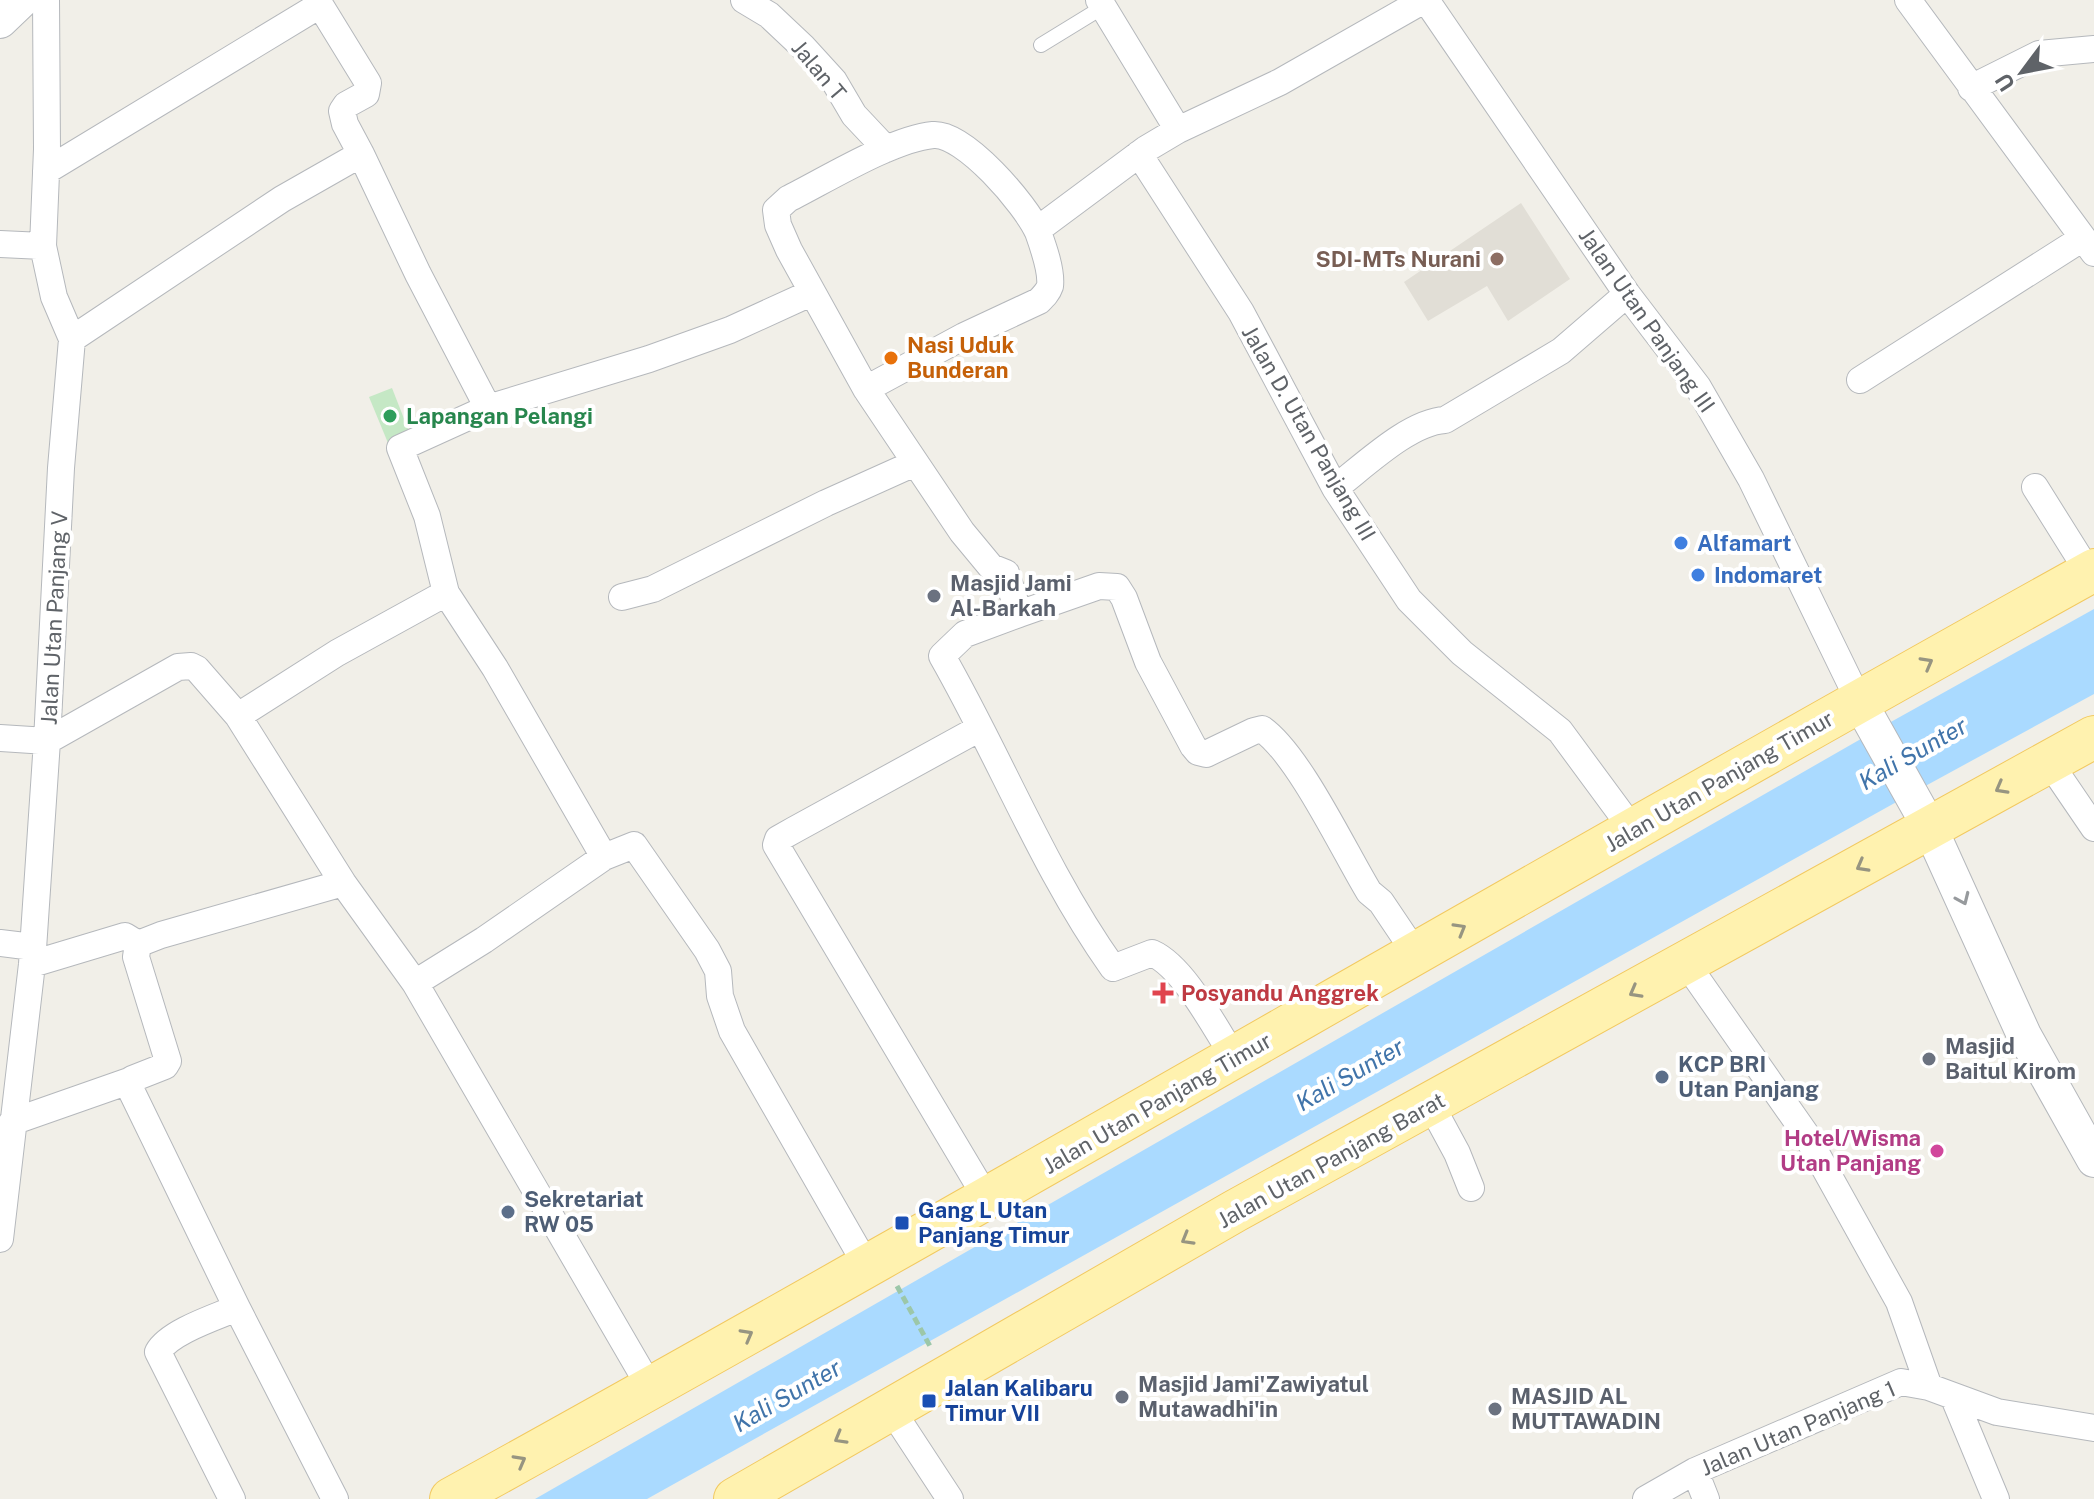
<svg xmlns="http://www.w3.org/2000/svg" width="2094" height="1499" viewBox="0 0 2094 1499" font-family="'Public Sans',sans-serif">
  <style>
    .education { fill: #e1ded6 }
    .green { fill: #c5e8c5 }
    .water { fill: #aadaff }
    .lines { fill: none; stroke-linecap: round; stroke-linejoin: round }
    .service-casing { stroke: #b5b8bc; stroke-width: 16 }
    .minor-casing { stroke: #b5b8bc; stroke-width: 28 }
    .tertiary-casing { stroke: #b5b8bc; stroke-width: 36 }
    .primary-casing { stroke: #f2c960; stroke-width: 44 }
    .path { stroke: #9cc7a9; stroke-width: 5; stroke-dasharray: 8 4; stroke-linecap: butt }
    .service { stroke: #fff; stroke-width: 14 }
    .minor { stroke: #fff; stroke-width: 26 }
    .tertiary { stroke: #fff; stroke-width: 34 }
    .primary { stroke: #fff2af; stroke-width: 42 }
    .oneway { stroke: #979581 }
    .oneway2 { stroke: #979a9d }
    .education-dot { fill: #8d6e63; stroke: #fff; stroke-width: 3 }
    .food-dot { fill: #e8710a; stroke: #fff; stroke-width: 3 }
    .leisure-dot { fill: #2e9e5b; stroke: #fff; stroke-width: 3 }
    .shop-dot { fill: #3f7fe0; stroke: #fff; stroke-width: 3 }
    .worship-dot { fill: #6b7280; stroke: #fff; stroke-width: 3 }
    .health-dot { fill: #e0444e; stroke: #fff; stroke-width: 3 }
    .service-dot { fill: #5c6f8a; stroke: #fff; stroke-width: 3 }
    .hotel-dot { fill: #d1479c; stroke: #fff; stroke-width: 3 }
    .transit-dot { fill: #1a4fb4; stroke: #fff; stroke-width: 3 }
    .labels { text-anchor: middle; stroke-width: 8; stroke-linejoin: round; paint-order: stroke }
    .street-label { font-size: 22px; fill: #5f6368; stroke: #fff }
    .education-label { font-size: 22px; font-weight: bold; fill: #785e54; stroke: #fff; text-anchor: end }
    .food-label { font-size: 22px; font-weight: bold; fill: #c56008; stroke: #fff; text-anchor: start }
    .leisure-label { font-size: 22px; font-weight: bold; fill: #27864d; stroke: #fff; text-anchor: start }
    .shop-label { font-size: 22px; font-weight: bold; fill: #366cbe; stroke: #fff; text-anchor: start }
    .worship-label { font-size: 22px; font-weight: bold; fill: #5b616d; stroke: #fff; text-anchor: start }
    .health-label { font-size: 22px; font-weight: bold; fill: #be3a42; stroke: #fff; text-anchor: start }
    .service-label { font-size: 22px; font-weight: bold; fill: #4e5e75; stroke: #fff; text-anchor: start }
    .hotel-label { font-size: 22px; font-weight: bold; fill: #b23c85; stroke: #fff; text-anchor: end }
    .transit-label { font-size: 22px; font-weight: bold; fill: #164399; stroke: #fff; text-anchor: start }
    .water-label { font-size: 24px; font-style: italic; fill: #4174aa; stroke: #fff }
  </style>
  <rect width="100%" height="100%" fill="#f1efe8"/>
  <path class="education" d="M1521,203L1570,279L1508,321L1487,286L1428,321L1404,282Z"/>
  <path class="green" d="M392,388L410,434L388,443L369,397Z"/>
  <path class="water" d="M2094,609V694L1918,790L647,1499H535L1880,728Z"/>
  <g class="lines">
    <defs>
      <path id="service" d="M1041,45L1103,7"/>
      <path id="minor" d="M744,0L769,15L803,47L834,81L854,115L886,149
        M1099,0L1178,130
        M1426,0L1627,294L1698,387L1751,479L1859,701
        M1908,0L2094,253
        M1971,88L2039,54L2094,49
        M361,154L418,274L488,408
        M1139,154L1241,312L1335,488L1409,600L1462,653L1560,731L1633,830
        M46,171L320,5
        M1037,230L1146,149L1178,130L1280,82L1424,0
        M0,244L43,246
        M811,293L730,330L649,359L488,408L400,448L427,516L446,593L495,668L604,857L634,845L707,950L718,971L720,996L732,1031L868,1268
        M72,339L282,199L361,154L345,124L342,111L346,105L366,94L368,83L317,0
        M1860,380L2083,238
        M866,389L964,336L1039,301C1044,296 1048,292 1050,286C1052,271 1043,246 1038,232C1026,205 964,132 933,135C892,139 826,180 788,199L776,210L778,225L789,250L866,389L962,532L991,567L1006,573L1019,614L965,634L942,656C1001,759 1044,871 1113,968L1152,953C1184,967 1215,1028 1235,1059
        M2035,487L2089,573
        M1335,488C1364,466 1409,422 1445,420L1561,351L1627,294
        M622,597L653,589L826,503L915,463
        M1019,614L1099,586L1117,587L1124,598L1148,662L1193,746L1198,752L1206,754L1254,731L1262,729C1299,755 1344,851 1369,892L1381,902L1416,954
        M238,716L337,653L446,593
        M980,728L794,830L778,839L776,845L987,1199
        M0,738L47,741L178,667L191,666L197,669L238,716L343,883L415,983L651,1389
        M2049,762L2094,828
        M0,943L33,947
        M1686,963L1805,1133L1899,1302L1929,1387
        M32,964L125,936L138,944
        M415,983L484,940L604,857
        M1431,1105L1457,1153L1471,1188
        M12,1122L129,1081
        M0,1239L32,964L47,741L61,468L72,339L54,297L43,246L47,149L46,0
        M1954,1398L1996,1499
        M891,1409L950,1499
        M1695,1471L1706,1499
        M232,1499L158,1352C169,1332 216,1317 237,1308
        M335,1499L237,1308L128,1084L132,1079L165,1066L168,1061L136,957L138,944L161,935L343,883
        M1646,1499L1695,1471L1901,1382L1929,1387L1997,1412L2094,1428"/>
      <path id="tertiary" d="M0,21L22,0
        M1859,701L1930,828L2024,1035L2094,1160"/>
      <path id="primary" d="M451,1499C1002,1195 1544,875 2094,570
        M735,1499L1235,1211L2094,737"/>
    </defs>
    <use href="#service" class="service-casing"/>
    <use href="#minor" class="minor-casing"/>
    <use href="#tertiary" class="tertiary-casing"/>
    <use href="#primary" class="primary-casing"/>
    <path class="path" d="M897,1286L931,1348"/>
    <use href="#service" class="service"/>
    <use href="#minor" class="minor"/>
    <use href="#tertiary" class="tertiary"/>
    <use href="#primary" class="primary"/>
  </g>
  <defs><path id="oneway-chevron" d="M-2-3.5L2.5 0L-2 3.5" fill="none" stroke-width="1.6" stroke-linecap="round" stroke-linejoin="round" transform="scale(2)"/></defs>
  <g class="oneway">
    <use href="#oneway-chevron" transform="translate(1927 663) rotate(-29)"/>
    <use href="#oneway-chevron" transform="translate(2001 788) rotate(151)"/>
    <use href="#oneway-chevron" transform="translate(1862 866) rotate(151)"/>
    <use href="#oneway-chevron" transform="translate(1460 929) rotate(-30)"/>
    <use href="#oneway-chevron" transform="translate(1635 992) rotate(151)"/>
    <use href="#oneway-chevron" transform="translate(1187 1239) rotate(150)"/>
    <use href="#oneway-chevron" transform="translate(747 1335) rotate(-29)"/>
    <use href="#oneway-chevron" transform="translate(840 1438) rotate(150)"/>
    <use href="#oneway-chevron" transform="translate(520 1461) rotate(-29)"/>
  </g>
  <use class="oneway2" href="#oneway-chevron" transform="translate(1963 899) rotate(66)"/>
  <circle class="education-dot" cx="1497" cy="259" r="8"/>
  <circle class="food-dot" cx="891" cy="358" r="8"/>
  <circle class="leisure-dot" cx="390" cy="416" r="8"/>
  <g class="shop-dot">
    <circle cx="1681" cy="543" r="8"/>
    <circle cx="1698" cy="575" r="8"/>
  </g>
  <g class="worship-dot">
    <circle cx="934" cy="596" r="8"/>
    <circle cx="1929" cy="1059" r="8"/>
    <circle cx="1122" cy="1397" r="8"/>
    <circle cx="1495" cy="1409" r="8"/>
  </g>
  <path class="health-dot" d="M1159 981h8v8h8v8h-8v8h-8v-8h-8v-8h8z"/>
  <g class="service-dot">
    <circle cx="1662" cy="1077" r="8"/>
    <circle cx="508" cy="1212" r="8"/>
  </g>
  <circle class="hotel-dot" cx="1937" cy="1151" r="8"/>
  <g class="transit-dot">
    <rect x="894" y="1215" width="16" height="16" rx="4"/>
    <rect x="921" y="1393" width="16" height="16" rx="4"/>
  </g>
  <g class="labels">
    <g class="street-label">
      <text transform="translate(819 70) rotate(50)" y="8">Jalan T</text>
      <text transform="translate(1647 320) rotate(55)" y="8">Jalan Utan Panjang III</text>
      <text transform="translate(1309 433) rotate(60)" y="8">Jalan D. Utan Panjang III</text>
      <text transform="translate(54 618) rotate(-87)" y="8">Jalan Utan Panjang V</text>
      <text transform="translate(1719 781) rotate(-30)" y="8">Jalan Utan Panjang Timur</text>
      <text transform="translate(1157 1103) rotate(-30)" y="8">Jalan Utan Panjang Timur</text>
      <text transform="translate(1331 1160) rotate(-29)" y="8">Jalan Utan Panjang Barat</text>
      <text transform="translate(1798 1428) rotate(-23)" y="8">Jalan Utan Panjang 1</text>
    </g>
    <g class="education-label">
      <text x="1481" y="267">SDI-MTs Nurani</text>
    </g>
    <g class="food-label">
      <text x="907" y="353">Nasi Uduk<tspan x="907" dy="25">Bunderan</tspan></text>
    </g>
    <g class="leisure-label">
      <text x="406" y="424">Lapangan Pelangi</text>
    </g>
    <g class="shop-label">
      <text x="1697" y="551">Alfamart</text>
      <text x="1714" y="583">Indomaret</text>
    </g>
    <g class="worship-label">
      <text x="950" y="591">Masjid Jami<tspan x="950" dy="25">Al-Barkah</tspan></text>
      <text x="1945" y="1054">Masjid<tspan x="1945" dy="25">Baitul Kirom</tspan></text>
      <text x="1138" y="1392">Masjid Jami'Zawiyatul<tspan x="1138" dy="25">Mutawadhi'in</tspan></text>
      <text x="1511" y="1404">MASJID AL<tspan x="1511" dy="25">MUTTAWADIN</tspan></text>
    </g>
    <g class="health-label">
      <text x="1181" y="1001">Posyandu Anggrek</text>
    </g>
    <g class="service-label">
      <text x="1678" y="1072">KCP BRI<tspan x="1678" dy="25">Utan Panjang</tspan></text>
      <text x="524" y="1207">Sekretariat<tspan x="524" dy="25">RW 05</tspan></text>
    </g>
    <g class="hotel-label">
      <text x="1921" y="1146">Hotel/Wisma<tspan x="1921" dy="25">Utan Panjang</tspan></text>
    </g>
    <g class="transit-label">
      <text x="918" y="1218">Gang L Utan<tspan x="918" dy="25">Panjang Timur</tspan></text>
      <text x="945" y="1396">Jalan Kalibaru<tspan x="945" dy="25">Timur VII</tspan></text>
    </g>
    <g class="water-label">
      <text transform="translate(1913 754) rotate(-30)" y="8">Kali Sunter</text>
      <text transform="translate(1350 1075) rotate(-30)" y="8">Kali Sunter</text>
      <text transform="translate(787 1396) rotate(-30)" y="8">Kali Sunter</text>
    </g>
  </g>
  <g transform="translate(2022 72) rotate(238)" stroke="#ffffff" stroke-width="6" paint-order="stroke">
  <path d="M0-6L14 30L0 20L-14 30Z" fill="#5f6368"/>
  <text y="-12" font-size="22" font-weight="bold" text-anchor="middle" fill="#5f6368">U</text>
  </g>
</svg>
